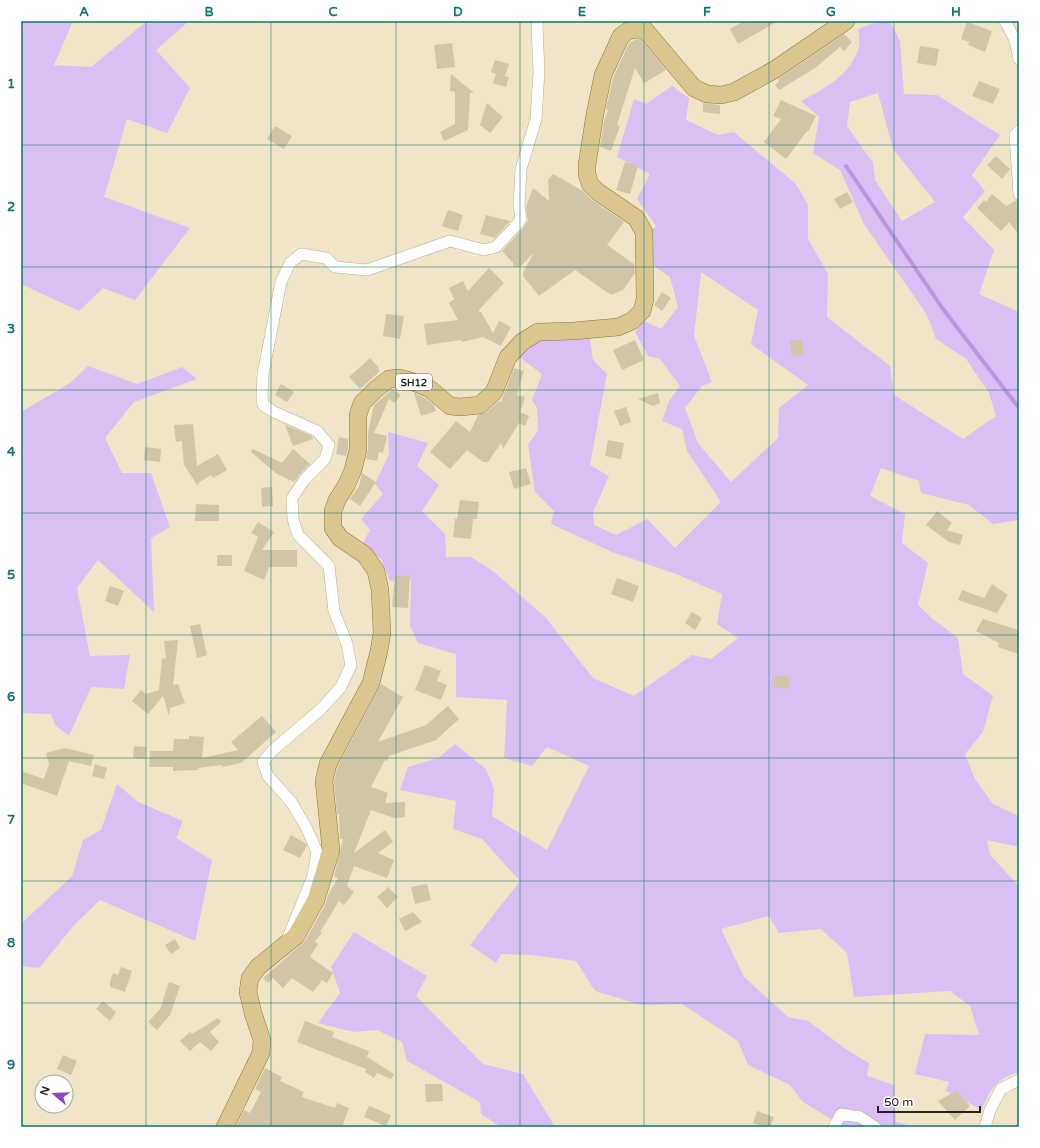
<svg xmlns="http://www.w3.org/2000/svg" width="1040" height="1148" viewBox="0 0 1040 1148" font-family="'Varela Round',sans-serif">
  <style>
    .green { fill: #dabff5; fill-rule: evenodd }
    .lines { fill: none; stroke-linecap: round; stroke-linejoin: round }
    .stream { stroke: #bc95e0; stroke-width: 4 }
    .building { fill: #d1c5a8 }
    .street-casing { stroke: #bbb093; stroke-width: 12 }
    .primary-casing { stroke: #8c7535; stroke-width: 18 }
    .street { stroke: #fff; stroke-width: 11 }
    .primary { stroke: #dac78f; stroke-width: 17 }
    .grid { fill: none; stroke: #0f766e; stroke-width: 1; stroke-opacity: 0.55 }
    .labels { text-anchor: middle; stroke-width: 3.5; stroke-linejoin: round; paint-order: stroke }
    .shield { fill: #fff; stroke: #68665e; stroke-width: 1 }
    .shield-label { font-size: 10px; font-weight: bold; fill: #282419 }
    .neatline { fill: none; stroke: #0f766e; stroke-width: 1.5 }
    .grid-label { font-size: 13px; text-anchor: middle; font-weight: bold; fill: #0f766e }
  </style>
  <rect width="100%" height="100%" fill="#f0e5c7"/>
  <path class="green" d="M21,21H73L54,65L91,67L147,21H189L156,50L190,88L167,133L127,119L104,197L190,228L135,300L103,288L79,311L21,284Z
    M879,21H890L900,41L904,94L937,95L1000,135L972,175L985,191L963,217L994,250L979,294L1019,312V520L993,524L969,505L921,493L919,481L881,468L870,496L905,514L902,543L928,563L918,605L934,620L958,638L963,674L993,696L983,732L965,754L975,779L993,804L1019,816V847L987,840L990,855L1019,886V1072C997,1078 989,1090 982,1110L946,1091L949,1082L915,1074L925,1034L979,1035L970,1006L950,991L854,997L847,953L821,929L779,933L769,916L721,929L744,977L788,1017L808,1021L850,1052L869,1063L867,1076L894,1085L896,1122L914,1127H882L860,1113L838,1110L831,1119L803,1102L790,1085L748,1065L738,1041L682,1004L641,1005L595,991L576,961L531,955L501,954L496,963L470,945L520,881L482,839L453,829L456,801L400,790L408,767L438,758L455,744L486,769L494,789L492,816L547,850L589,766L547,747L532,766L504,758L507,700L456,697V654L418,643L410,626L411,580L390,581L381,559L362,545L370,530L361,519L383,494L375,484L389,454L388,432L428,443L417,466L439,485L422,511L445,534L446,557H471L493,571L546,618L593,678L634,696L692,655L711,659L738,638L717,624L722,594L676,574L612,552L551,524L554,511L535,492L528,444L538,431L537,408L532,400L542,374L519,357L532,345L549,337L590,338L593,360L607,374L590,465L609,476L593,512L594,525L616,535L647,519L675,548L721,502L687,451L682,429L662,421L669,401L680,386L660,359L648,356L635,332L644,321L661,329L678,307L670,277L651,264L650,232L656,226L637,199L650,174L617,157L634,99L646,104L672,86L689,98L686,120L718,135L734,132L796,184L808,205V239L828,274L827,317L890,366L894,395L963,439L996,416L989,393L966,359L936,339L927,315L864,224L840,170L813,153L819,117L801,101C825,88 850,76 859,47C860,42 859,34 858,29ZM878,93L893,149L935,202L902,221L875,180L873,163L847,126L850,102ZM701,272L758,310L751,344L808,385L779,408L778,438L731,482L698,443L685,408L702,386L712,382L694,336Z
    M88,366L137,384L182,367L197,379L134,402L105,438L122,473H151L170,527L151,538L154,612L98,560L77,588L90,656L130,655L124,689L91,687L69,736L55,725L51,714L21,713V412L70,383Z
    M117,784L138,802L183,821L176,838L212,860L195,941L100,900L75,924L39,968L21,966V922H23L72,876L83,840L101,830Z
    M354,932L427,976L416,996L483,1064L523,1074L555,1127H501L481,1114L480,1102L407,1061L402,1042L377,1030L354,1032L318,1023L340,993L331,967Z
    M844,1118L860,1121L868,1127H838Z"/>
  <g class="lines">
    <path class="stream" d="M846,166L943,309L1019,408"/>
  </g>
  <path class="building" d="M744,21H778L738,44L730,29Z
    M967,22L992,31L985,52L968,45L969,42L961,39Z
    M844,34L852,42L844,51L840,47L815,68L779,90L775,85L779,81L778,79Z
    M637,39H640L666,70L644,83L635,68L617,125L620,126L611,151L600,147L604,122L608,110L606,109L613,78L629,43Z
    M452,43L455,67L437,69L434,45Z
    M920,46L939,49L936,66L917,63Z
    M495,60L509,64L505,76L509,77L506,87L493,83L496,74L491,72Z
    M451,74L474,93H470L468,130L444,141L440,132L455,124V92L450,91Z
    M979,81L1000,89L993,104L972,96Z
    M781,100L816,116L808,132L807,131L786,159L764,142L781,119L773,116Z
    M487,103L503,117L490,133L480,125Z
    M703,103L720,105V114L703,112Z
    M275,126L292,136L284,149L267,139Z
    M996,156L1010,169L1002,179L987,165Z
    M625,162L638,166L630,194L616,190Z
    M553,174L583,191L592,200L624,222L607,245L634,264L635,273L623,290L611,295L575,270L539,296L523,276V273L534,252L520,267H513V263L502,251L520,232L528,221L526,207L533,188L549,201L548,180Z
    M847,192L853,202L840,209L834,199Z
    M992,194L1006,206L1017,200L1019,201V235L1009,222L1001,231L977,208L984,200L986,202Z
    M448,210L463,215L458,231L442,226Z
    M486,215L510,221L495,238L480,234Z
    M489,268L504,283L478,311L481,312L493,333L499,321L511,327L501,346L483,337L462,342L461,340L427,345L424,324L458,320L449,303L454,299L449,288L463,281L468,291Z
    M662,292L671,298L662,311L654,305Z
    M386,314L404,316L400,339L383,336Z
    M802,339L804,354L792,356L790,341Z
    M635,340L644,360L622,370L613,350Z
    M370,358L379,368V372L360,389L349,377Z
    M514,368L524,371L517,395L525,397L520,412L529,416L525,426L519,423L503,449L501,443L488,462H483L467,450L450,469L430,452L456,421L470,432L478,415L487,412L499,401L501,402Z
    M281,384L294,392L287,402L275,395Z
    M393,389L401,395L394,403L389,399L374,433L387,436L383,453L379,452L377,461L366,459L368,450V432L374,405Z
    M414,393L425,398L434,405L436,411L421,416Z
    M658,393L660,403L653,406L638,399Z
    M626,407L631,422L620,426L614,411Z
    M193,424L197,466L218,454L227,470L213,478L211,475L198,483L199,487L197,484L196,485V483L184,465L182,441L176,442L174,425Z
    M285,425L312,436L313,439L293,446Z
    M339,437L348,439V449L346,456L336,454Z
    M608,440L624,443L621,459L605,456Z
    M145,447L161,449L160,462L144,460Z
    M253,449L282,463L293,449L310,464L300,474L294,482L277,474L251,452Z
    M526,468L531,484L514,489L509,472Z
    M362,473L376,482L360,506L350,499L359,486Z
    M272,487L273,506L262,507L261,488Z
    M460,500L479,502L477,519H473L471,539L453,537L455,519H457Z
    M196,504L219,505V521H195Z
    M937,511L952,523L947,530L963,535L960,545L949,542L926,525Z
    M258,522L274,532L262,550H297V567H269L264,580L244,571L258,537L251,533Z
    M217,555H232V566H217Z
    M395,575L410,576L408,608L392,607Z
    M617,578L639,586L633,602L611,594Z
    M992,584L1008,595L997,613L958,600L962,590L984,598Z
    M110,586L124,591L118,606L105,601Z
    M692,612L702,618L695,630L685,623Z
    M983,619L1019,630V654L998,647L999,643L976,631Z
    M200,624L207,655L197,658L190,626Z
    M178,640L173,685L178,684L185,703L170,708L169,716L163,696L148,714L132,701L141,690L146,694L159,690L162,658L166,659L164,641Z
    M425,665L441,671L437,681L447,685L441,700L415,690Z
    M775,675L791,677L789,689L773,687Z
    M381,684L403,697L378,742L426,725L448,706L459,719L436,740L389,756L387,761L385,760L371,787L388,793L385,803L405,802V817L394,818L371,810L354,853L385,830L393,842L378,853L394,860L387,878L354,866L347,886L354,892L344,905L339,901L320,932L322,933L315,941L318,944L310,957L333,973L327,983L322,980L313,992L292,978L283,988L273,978L268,983L263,978L305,941L325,905L329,893L338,878L334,876L343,839H340L339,814H337L334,782L337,768Z
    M262,716L276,732L241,763L223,767L222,765L198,768V770L173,771V767H149L150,751H173L174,739H189V736L204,737L202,758L238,750L231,742Z
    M134,746L146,747L145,759L133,758Z
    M65,748L94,755L91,766L69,761L57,796L21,783V771L44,779L49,764L46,753Z
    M95,764L107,768L104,779L92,776Z
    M291,835L305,843L307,845L300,858L283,850Z
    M427,884L431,900L415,904L411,887Z
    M388,887L398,897L387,908L377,897Z
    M413,912L422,922L405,931L399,919Z
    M175,939L180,948L171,954L165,945Z
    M121,967L132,971L125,992L110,987V982L113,973L118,975Z
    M169,982L180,986L170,1015L157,1030L148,1022L160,1009Z
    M103,1001L116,1012L110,1021L96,1009Z
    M218,1018L221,1022L210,1032L219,1042L211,1051L200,1042L190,1051L180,1041L190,1032L192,1034Z
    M305,1021L334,1032L332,1037L369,1051L367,1057L394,1074L391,1079L377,1073L374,1078L365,1072L366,1069L297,1042Z
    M63,1055L77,1061L71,1075L57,1069Z
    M265,1068L282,1077L280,1081L304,1092L302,1097L335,1108L337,1103L349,1108L342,1127H236L244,1110L250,1113L261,1092L255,1089Z
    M425,1084H442L443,1101L426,1102Z
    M956,1091L970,1106L955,1120L938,1101Z
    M369,1106L391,1115L386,1126L364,1117Z
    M757,1111L774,1117L770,1127H764L753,1123Z"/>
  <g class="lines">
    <defs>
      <path id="street" d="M1005,21L1015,40L1019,59
        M1019,131L1015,135L1019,194
        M287,940L313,876L317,852L307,829L292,803L268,776L263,762L272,751L321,709L341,687L351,665L347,644L334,611L329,566L298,535L293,519L292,498L305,479L325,459L329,445L317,431L274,412L263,405L262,395L263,374L281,282L290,263L301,254L326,258L335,267L367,270L450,241L484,250L496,247L514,228L521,219L519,206L521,169L536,119L539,72L537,26L538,21
        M834,1127L841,1114L860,1117L875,1127
        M985,1127L990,1110L1001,1089L1019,1080"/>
      <path id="primary" d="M225,1127L261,1053L262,1040L253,1013L248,992L250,978L258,967L296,936L316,900L331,850L324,781L328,764L371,683L379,651L382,633L380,590L376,571L365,555L340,538L333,528V511L337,500L346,486L353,470L358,450V415L362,403L375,390L389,379L399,378L411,381L430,389L450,406L461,407L480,405L494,392L508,357L522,342L538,332L573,331L618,327L632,321L642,311L645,299L644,232L636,218L598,192L590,184L587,174V165L595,114L603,75L621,36L628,31L637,29L645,30L694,88L707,94L721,95L734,92L774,70L846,21"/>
    </defs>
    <use href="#street" class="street-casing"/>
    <use href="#primary" class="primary-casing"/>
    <use href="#street" class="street"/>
    <use href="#primary" class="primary"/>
  </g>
  <path class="grid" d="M146,21V1127M271,21V1127M396,21V1127M520,21V1127M644,21V1127M769,21V1127M894,21V1127M21,145H1019M21,267H1019M21,390H1019M21,513H1019M21,635H1019M21,758H1019M21,881H1019M21,1003H1019"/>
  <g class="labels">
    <rect class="shield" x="396" y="374" width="36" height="16" rx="3"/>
    <g class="shield-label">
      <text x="414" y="386">SH12</text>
    </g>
  </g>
  <rect width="1040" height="1148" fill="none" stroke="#ffffff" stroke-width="44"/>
  <g transform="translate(54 1094) rotate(289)"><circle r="19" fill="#ffffff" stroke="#a9a7a3"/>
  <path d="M0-3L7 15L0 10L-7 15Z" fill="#8a48bd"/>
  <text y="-6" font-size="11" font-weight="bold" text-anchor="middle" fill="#282419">N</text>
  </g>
  <path d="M878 1106v6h102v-6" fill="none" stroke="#282419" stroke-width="2"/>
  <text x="884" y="1106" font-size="12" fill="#282419" stroke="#ffffff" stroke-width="3" paint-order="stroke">50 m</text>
  <rect x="22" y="22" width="996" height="1104" class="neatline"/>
  <g class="grid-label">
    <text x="84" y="16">A</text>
    <text x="209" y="16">B</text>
    <text x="333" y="16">C</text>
    <text x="458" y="16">D</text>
    <text x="582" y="16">E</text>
    <text x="707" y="16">F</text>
    <text x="831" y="16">G</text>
    <text x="956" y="16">H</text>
    <text x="11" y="88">1</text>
    <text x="11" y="211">2</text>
    <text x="11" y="333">3</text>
    <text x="11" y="456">4</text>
    <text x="11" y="579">5</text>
    <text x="11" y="701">6</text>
    <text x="11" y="824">7</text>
    <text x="11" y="947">8</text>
    <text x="11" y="1069">9</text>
  </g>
</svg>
